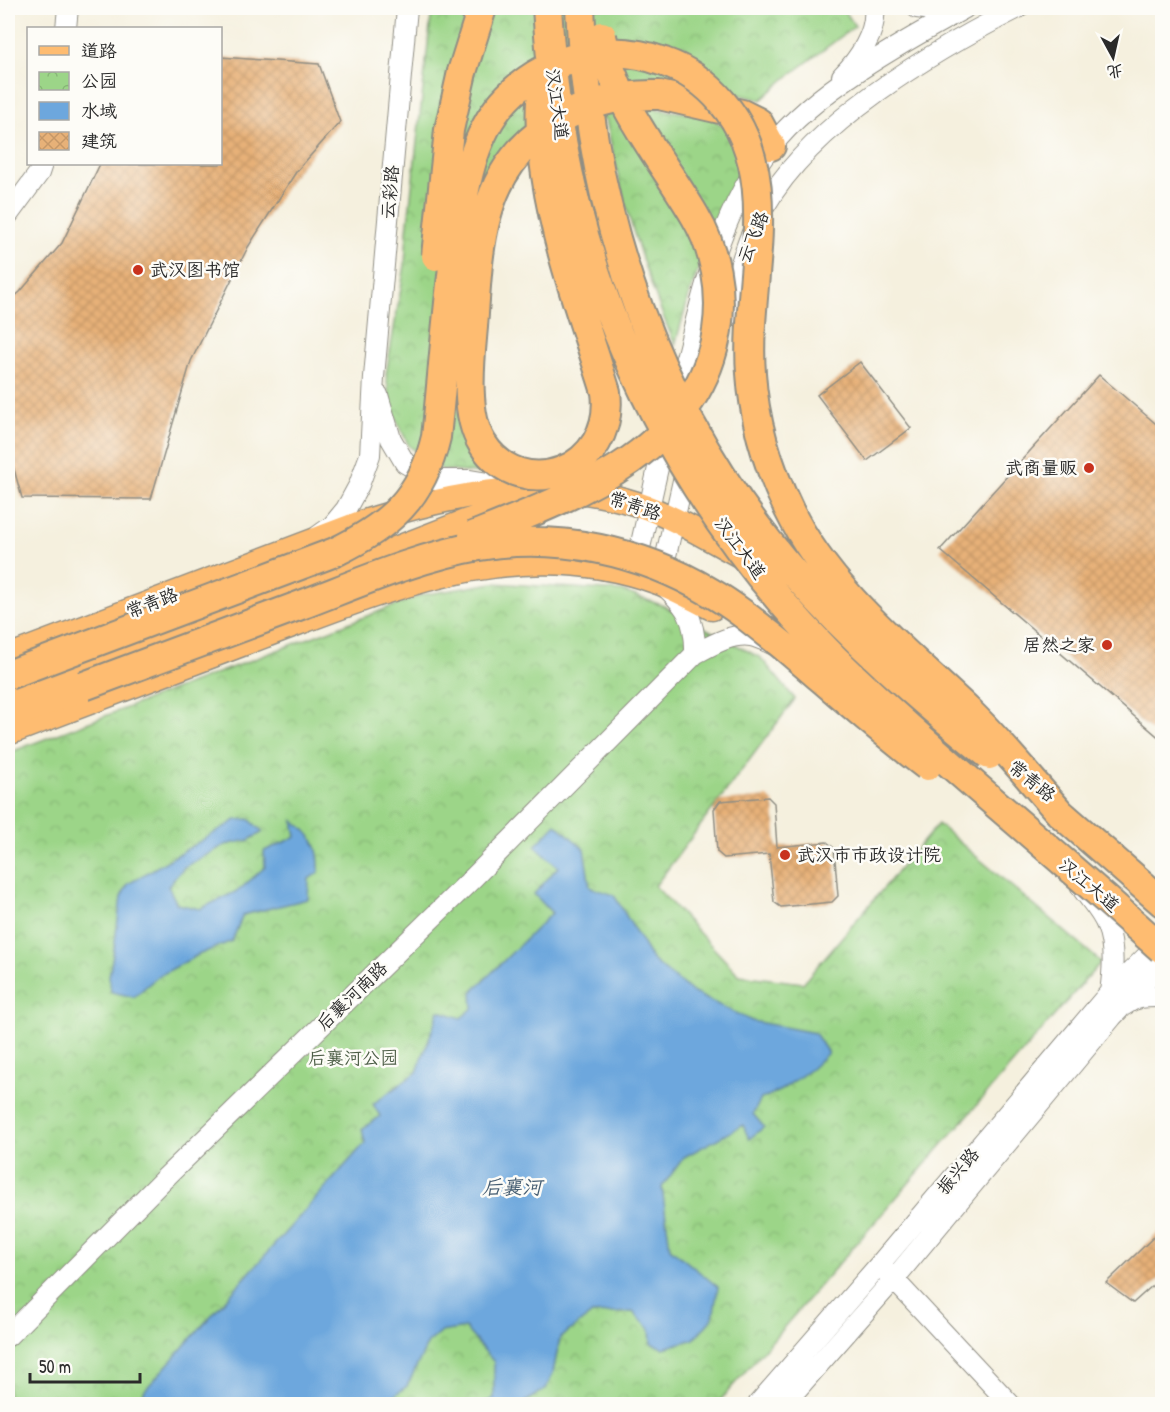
<svg xmlns="http://www.w3.org/2000/svg" width="1170" height="1412" viewBox="0 0 1170 1412" font-family="'Patrick Hand','LXGW WenKai TC',sans-serif">
  <style>
    .park { fill: url(#park-crowns); stroke: #64805a; stroke-width: 1.5 }
    .water { fill: #6da7dd; stroke: #4c6984; stroke-width: 1.5 }
    .building { fill: url(#building-cross-hatch) }
    .lines { fill: none; stroke-linecap: round; stroke-linejoin: round }
    .minor-casing { stroke: #908e84; stroke-width: 22 }
    .major-casing { stroke: #908e84; stroke-width: 27 }
    .highway-casing { stroke: #908e84; stroke-width: 32 }
    .minor { stroke: #fff; stroke-width: 20 }
    .major { stroke: #febc71; stroke-width: 24 }
    .highway { stroke: #febc71; stroke-width: 28 }
    .highway-bridge-casing { stroke: #908e84; stroke-width: 32; stroke-linecap: butt }
    .highway-bridge { stroke: #febc71; stroke-width: 28 }
    .poi-dot { fill: #c8321e; stroke: #fdfcf7; stroke-width: 2 }
    .labels { text-anchor: middle; stroke-width: 5; stroke-linejoin: round; paint-order: stroke }
    .street-label { font-size: 18px; fill: #2b2b2b; stroke: #fdfcf7 }
    .poi-label { font-size: 18px; fill: #2b2b2b; stroke: #fdfcf7; text-anchor: start }
    .park-label { font-size: 18px; fill: #4d5e47; stroke: #fdfcf7 }
    .water-label { font-size: 20px; font-style: italic; fill: #455d72; stroke: #fdfcf7 }
  </style>
  <defs>
    <pattern id="park-crowns" width="20" height="18" patternUnits="userSpaceOnUse" patternTransform="scale(1.5)"><rect width="20" height="18" fill="#9cd588"/><path d="M2 6a3 3 0 1 1 6 0M12 15a3 3 0 1 1 6 0" fill="none" stroke="#87b776"/></pattern>
    <pattern id="building-cross-hatch" width="8" height="8" patternUnits="userSpaceOnUse" patternTransform="scale(1.5)"><rect width="8" height="8" fill="#e7b178"/><path d="M0 0l8 8M0 8l8-8" fill="none" stroke="#c69868"/></pattern>
  </defs>
  <rect width="100%" height="100%" fill="#fdfcf7"/>
  <filter id="ink" filterUnits="userSpaceOnUse"><feTurbulence type="fractalNoise" baseFrequency=".0167" numOctaves="2"/><feDisplacementMap in="SourceGraphic" scale="12" xChannelSelector="R" yChannelSelector="G"/><feConvolveMatrix kernelMatrix="1 2 1 2 8 2 1 2 1" color-interpolation-filters="sRGB"/></filter>
  <filter id="wash" filterUnits="userSpaceOnUse"><feTurbulence type="fractalNoise" baseFrequency=".008" numOctaves="4" result="noise"/><feDisplacementMap in="SourceGraphic" scale="24" xChannelSelector="R" yChannelSelector="G"/><feGaussianBlur stdDeviation="1.35" result="paint"/><feColorMatrix in="noise" values="0 0 0 0 0 0 0 0 0 0 0 0 0 0 0 0 0 1.4 0 .05"/><feComposite in="paint" operator="in"/></filter>
  <g filter="url(#wash)">
    <rect width="100%" height="100%" fill="#f5f0de"/>
    <path class="park" d="M432,8H843L855,26L786,78L761,100L659,76L656,109L709,116L728,130L740,160L736,186L719,216L691,289L675,345C643,269 621,200 606,119L532,129L511,140L477,193L455,367L459,432L486,474L443,470L409,446L391,408L386,374L405,265L407,231Z
      M493,583L622,591L664,606L761,658L795,699L655,886L739,975L803,983L938,824L1101,962L717,1404H8V753L422,595Z"/>
    <path class="water" d="M249,819L263,832L249,840L225,845L184,867L168,886L177,904L200,909L239,890L265,867L264,851L296,837L293,820C313,834 320,847 319,872L309,879L308,899L243,915L232,941L198,955L157,977L134,997L111,992L109,976L114,949L121,897L128,884L236,820Z
      M556,824L584,849L590,887L614,895L653,961L694,993L752,1021L815,1033L828,1053L811,1069L781,1090L761,1099L753,1114L764,1127L749,1139L743,1125L684,1157L662,1187L670,1248L718,1287L713,1318L694,1339L664,1348L651,1344L650,1329L633,1312L592,1314L560,1338L553,1373L546,1389L522,1404H483L494,1398V1362L465,1328L441,1332L428,1343L407,1386L383,1404H144V1391L365,1143L362,1129L380,1116L373,1104L417,1072L439,1011L461,1018L473,1008L472,992L552,913L534,894L558,867L535,846Z"/>
    <g id="blocks">
      <path class="building" d="M220,57L319,64L340,122L296,172L248,247L191,361L151,499L22,498L8,448V302L20,292L62,243L100,164H220Z
        M860,362L911,428L867,461L817,395Z
        M1099,375L1162,429V740L940,550Z
        M768,797L774,803L777,847L827,842L834,848L838,896L832,902L781,907L774,902L769,854L724,858L717,852L714,809L720,801Z
        M1162,1229V1277L1133,1303L1106,1283Z"/>
    </g>
  </g>
  <g filter="url(#ink)">
    <use href="#blocks" fill-opacity="0" stroke="#908e84" stroke-width="1.5"/>
    <g class="lines">
      <defs>
        <path id="minor" d="M917,8L925,9L931,8
          M66,28L68,8
          M842,76C859,59 877,32 874,8
          M8,215L39,173L42,164
          M726,318C736,281 745,240 765,206C813,122 933,51 1018,8
          M378,395L391,439L405,463L435,480H470L506,486
          M675,400C699,314 714,219 771,147C814,91 903,42 965,8
          M687,463L660,582C686,605 696,619 695,654
          M318,536L332,526L346,509L359,485L370,455L374,377L407,8
          M635,570L667,428
          M1081,887C1089,899 1102,912 1107,926C1115,945 1113,972 1110,992
          M1125,1005C1136,996 1149,997 1162,997
          M885,1270L1010,1404
          M8,1336L163,1180L472,879L695,654C712,645 731,633 751,636C758,637 767,642 774,645
          M758,1404L879,1265L1110,992L1162,941
          M784,1404L894,1279L1112,1017L1162,964"/>
        <path id="major" d="M8,657L358,524C453,493 552,472 648,508C682,521 713,541 745,558
          M8,697L86,669L465,522L519,504
          M8,733C93,701 178,669 263,636C391,588 520,531 658,582C677,589 694,599 712,608"/>
        <path id="highway" d="M462,72L482,8
          M659,95L742,114L758,122L771,146
          M8,716L84,686
          M1060,813L1162,902"/>
      </defs>
      <use href="#minor" class="minor-casing"/>
      <use href="#major" class="major-casing"/>
      <use href="#highway" class="highway-casing"/>
      <use href="#minor" class="minor"/>
      <use href="#major" class="major"/>
      <use href="#highway" class="highway"/>
      <defs>
        <path id="highway-bridge" d="M547,8C550,52 554,97 562,141C597,332 689,511 825,649C856,681 890,711 924,741C1003,811 1084,878 1162,949
          M580,8C589,216 656,413 794,573C852,640 920,699 989,755
          M541,102C539,127 543,151 546,175C557,251 584,320 606,392C616,471 521,506 482,443C464,413 470,361 473,327C476,289 477,250 487,214C508,135 581,93 659,95
          M436,256L449,130L462,72
          M473,536C571,497 699,451 717,330C723,291 715,250 695,216C661,157 614,106 602,36
          M8,675L335,552C389,526 422,498 436,437C444,364 448,289 460,217C465,186 471,155 486,127C499,102 521,82 546,69C583,50 626,47 664,62C687,70 707,84 722,102C786,176 744,284 751,373C754,421 768,467 789,510C829,592 904,650 969,712C1001,743 1030,779 1060,813
          M84,686C156,659 228,632 301,605C359,583 418,557 479,546C559,533 641,551 710,592C738,608 761,628 786,648C833,688 878,729 927,766"/>
      </defs>
      <use href="#highway-bridge" class="highway-bridge-casing"/>
      <use href="#highway-bridge" class="highway-bridge"/>
    </g>
  </g>
  <g class="poi-dot">
    <circle cx="138" cy="270" r="6"/>
    <circle cx="1089" cy="468" r="6"/>
    <circle cx="1107" cy="645" r="6"/>
    <circle cx="785" cy="855" r="6"/>
  </g>
  <g class="labels">
    <g class="street-label">
      <text transform="translate(557 104) rotate(82)" y="6">汉江大道</text>
      <text transform="translate(390 192) rotate(-85)" y="6">云彩路</text>
      <text transform="translate(753 237) rotate(-68)" y="6">云飞路</text>
      <text transform="translate(635 506) rotate(19)" y="6">常青路</text>
      <text transform="translate(740 548) rotate(53)" y="6">汉江大道</text>
      <text transform="translate(152 603) rotate(-21)" y="6">常青路</text>
      <text transform="translate(1032 781) rotate(39)" y="6">常青路</text>
      <text transform="translate(1089 885) rotate(40)" y="6">汉江大道</text>
      <text transform="translate(352 996) rotate(-44)" y="6">后襄河南路</text>
      <text transform="translate(958 1171) rotate(-50)" y="6">振兴路</text>
    </g>
    <g class="poi-label">
      <text x="150" y="276">武汉图书馆</text>
      <text x="1077" y="474" text-anchor="end">武商量贩</text>
      <text x="1095" y="651" text-anchor="end">居然之家</text>
      <text x="797" y="861">武汉市市政设计院</text>
    </g>
    <g class="park-label">
      <text x="353" y="1064">后襄河公园</text>
    </g>
    <g class="water-label">
      <text x="512" y="1194">后襄河</text>
    </g>
  </g>
  <rect width="1170" height="1412" fill="none" stroke="#fdfcf7" stroke-width="30"/>
  <rect x="27" y="27" width="195" height="138" fill="#fdfcf7" stroke="#a9a8a5" stroke-width="1.5"/>
  <rect x="39" y="46" width="30" height="9" fill="#febc71" stroke="#a9a8a5" stroke-width="1.5"/>
  <text x="81" y="57" font-size="18" fill="#2b2b2b">道路</text>
  <rect x="39" y="72" width="30" height="18" fill="url(#park-crowns)" stroke="#a9a8a5" stroke-width="1.5"/>
  <text x="81" y="87" font-size="18" fill="#2b2b2b">公园</text>
  <rect x="39" y="102" width="30" height="18" fill="#6da7dd" stroke="#a9a8a5" stroke-width="1.5"/>
  <text x="81" y="117" font-size="18" fill="#2b2b2b">水域</text>
  <rect x="39" y="132" width="30" height="18" fill="url(#building-cross-hatch)" stroke="#a9a8a5" stroke-width="1.5"/>
  <text x="81" y="147" font-size="18" fill="#2b2b2b">建筑</text>
  <g transform="translate(1113 57) rotate(172)" stroke="#fdfcf7" stroke-width="4.5" paint-order="stroke">
  <path d="M0-4.5L10 22L0 15L-10 22Z" fill="#2b2b2b"/>
  <text y="-9" font-size="16" font-weight="bold" text-anchor="middle" fill="#2b2b2b">北</text>
  </g>
  <path d="M30 1373v9h110v-9" fill="none" stroke="#2b2b2b" stroke-width="3"/>
  <text x="39" y="1373" font-size="18" fill="#2b2b2b" stroke="#fdfcf7" stroke-width="4.5" paint-order="stroke">50 m</text>
</svg>
